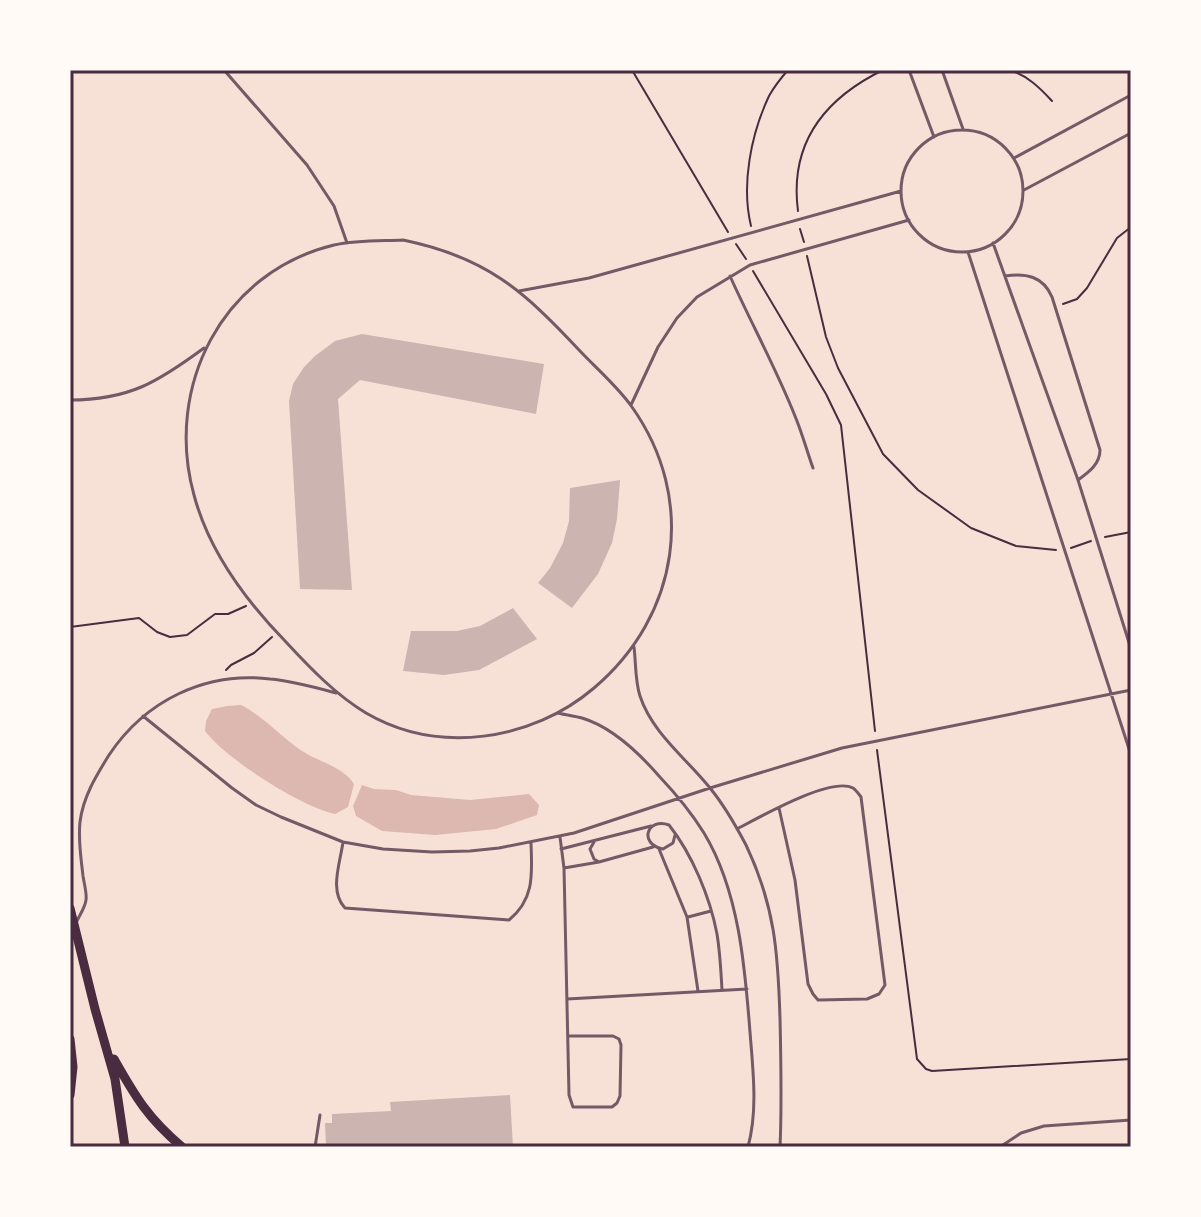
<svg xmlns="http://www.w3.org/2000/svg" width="1201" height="1217" viewBox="0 0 1201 1217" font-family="'Fira Sans',sans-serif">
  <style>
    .water { fill: #dcb8b0 }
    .building { fill: #ccb4b1 }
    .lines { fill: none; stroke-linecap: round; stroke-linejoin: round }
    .path { stroke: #4a2c40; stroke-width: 2 }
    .service { stroke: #755966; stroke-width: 3 }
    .primary { stroke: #4a2c40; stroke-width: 9 }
    .neatline { fill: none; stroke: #4a2c40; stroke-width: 3 }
  </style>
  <rect width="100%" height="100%" fill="#f7e1d7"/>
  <path class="water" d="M241,705C265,717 283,740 307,754C323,763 344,768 354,784L348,807L335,814C300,806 226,759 205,731L206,721L212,709L227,706Z
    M362,785L374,789L396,790L411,795L470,800L529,794L539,805L537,815L496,829L435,835L382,831L356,816L353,806Z"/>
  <path class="building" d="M362,334L544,364L536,414L360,380L338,399L352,590L300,589L289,401L293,384L304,367L315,356L335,341Z
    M620,480L617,519L612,543L598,574L572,608L538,583L550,568L563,543L569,521L570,488Z
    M513,608L537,639L479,670L444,675L403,671L411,631H457L480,626Z
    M510,1095L513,1147H326L325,1123H332V1114L391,1111L390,1102Z"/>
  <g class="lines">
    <path class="path" d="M632,70L728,232
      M1009,70C1027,75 1040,88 1052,101
      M798,211C789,143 824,99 883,70
      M751,226C741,185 751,134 769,96C774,87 781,78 788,70
      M800,229L804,242
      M736,244L746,259
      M807,256L826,337L838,368L883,454L918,490L971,528L1016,546L1056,550
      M753,271L826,394L841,425L875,731
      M1063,304L1077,299L1087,288L1117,238L1131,227
      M1105,537L1131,532
      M1071,548L1091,541
      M70,627L139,618L157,632L170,637L187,635L215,614H228L246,606
      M226,670L231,665L254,653L272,637
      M877,750L917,1059L926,1069L932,1071L1131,1059"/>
    <path class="service" d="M224,70L307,165L334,206L347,243
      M909,70L934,137
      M942,70L963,129
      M901 191a61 61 0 1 1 122 0a61 61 0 1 1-122 0Z
      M1014,158L1131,95
      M1024,190L1131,133
      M403,240C486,257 523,290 580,351C597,369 618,387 632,407C697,499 680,615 594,688C532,741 438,755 366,713C336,695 310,668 286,642C246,601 209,552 194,495C164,387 222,272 334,245C357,240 380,241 403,240Z
      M993,243L1078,480L1131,649
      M968,252L1131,755
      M730,276C751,323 776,368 795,416C802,433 807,451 813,468
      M1005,276C1026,273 1043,276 1052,297L1100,450C1100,464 1089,472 1078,480
      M519,291L589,278L901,191
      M70,400C129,400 158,382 204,348
      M631,405L658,347L677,318L697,297L750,265L909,220
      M634,647C636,663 635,681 640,696C652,733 687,759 710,788C724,805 736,826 746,845C775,906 778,953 780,1018C781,1061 782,1104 780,1147
      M558,713C566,715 574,716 582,718C612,727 639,753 659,776C676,794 691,812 704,833C739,891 745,967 750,1032C753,1071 758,1110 748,1147
      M143,716L232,788L256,805L281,817L343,842L383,849L432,852L470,851L499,848L574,833L710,788L842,748L1131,690
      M737,829C758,818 831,776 853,788C856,790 858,793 861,797L885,985L879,994L867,999L818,1000L813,994L808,984L795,880L779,808
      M675,835L673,843L663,849C638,844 647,817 669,825C692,854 710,897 717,934C720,952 721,971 722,990
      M560,837L564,868L569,1095L573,1107H612L617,1103L620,1096L621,1045L619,1039L613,1036H568
      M343,842C340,864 329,891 345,908L509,920C535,899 532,873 531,843
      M594,842L590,849L594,859L599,862
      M561,849L651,826
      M659,849L687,917L698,991
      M564,868L599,862L653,847
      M688,917L711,911
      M76,923C79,916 85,908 86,900C87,893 84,883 83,876C81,858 78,840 80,822C83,797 96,776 109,755C145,701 205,671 270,679C293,681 314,687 336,693
      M567,999L747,989
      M315,1147L320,1115
      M1000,1147L1021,1133L1044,1126L1131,1120"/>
    <path class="primary" d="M70,908L95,1009L115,1079L125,1147
      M70,1039L73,1067L70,1095
      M114,1059C136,1098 148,1118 182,1147"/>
  </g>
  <rect width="1201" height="1217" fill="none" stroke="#fffaf5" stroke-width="144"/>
  <rect x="72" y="72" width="1057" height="1073" class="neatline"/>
</svg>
